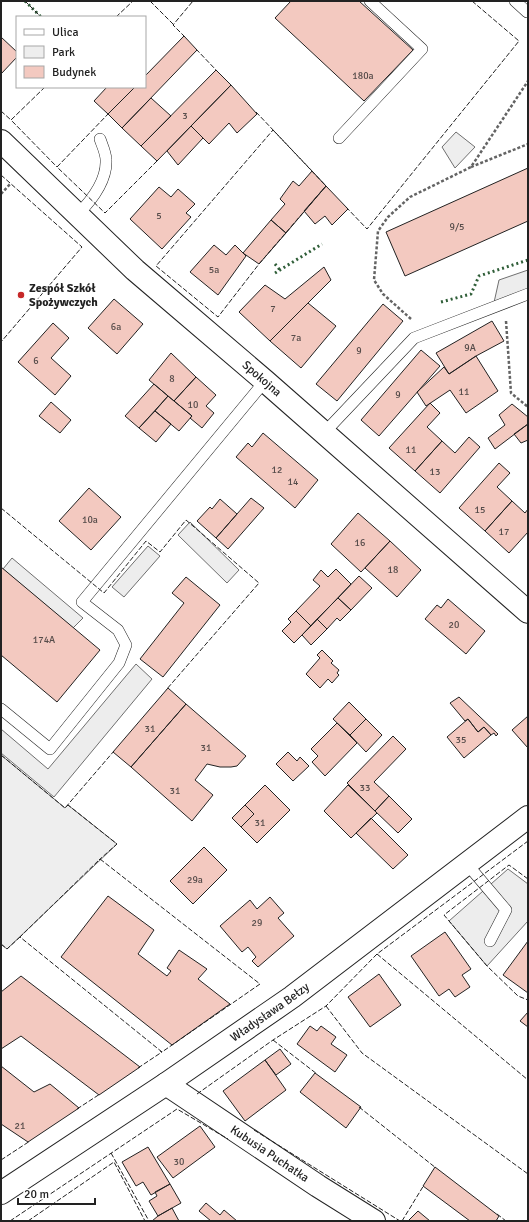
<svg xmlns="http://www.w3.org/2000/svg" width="529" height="1222" viewBox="0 0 529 1222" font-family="Signika,sans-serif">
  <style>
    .green { fill: #eee; stroke: #6f6f6f }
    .parking { fill: #ededed; stroke: #6f6f6f }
    .building { fill: #f3c9c0; stroke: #222 }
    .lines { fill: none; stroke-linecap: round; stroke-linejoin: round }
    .service-casing { stroke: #222; stroke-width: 12 }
    .minor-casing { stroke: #222; stroke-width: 24 }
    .path { stroke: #646464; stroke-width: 2.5; stroke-dasharray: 3 2; stroke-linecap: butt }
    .service { stroke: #fff; stroke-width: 11 }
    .minor { stroke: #fff; stroke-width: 22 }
    .hedge { stroke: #2f5e38; stroke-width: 3; stroke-dasharray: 2 3; stroke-linecap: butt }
    .fence { stroke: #222; stroke-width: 1; stroke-dasharray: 5 2; stroke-linecap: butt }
    .poi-dot { fill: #c62828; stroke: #fff; stroke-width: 1.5 }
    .labels { text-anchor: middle; stroke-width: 3; stroke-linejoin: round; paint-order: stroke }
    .number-label { font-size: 10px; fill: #564c4a }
    .poi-label { font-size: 12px; font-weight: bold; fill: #222; stroke: #fff; text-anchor: start }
    .street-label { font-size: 12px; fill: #222; stroke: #fff }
  </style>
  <rect width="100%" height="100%" fill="#fff"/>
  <path class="green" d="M456,132L475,147L455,168L442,147Z
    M1,755L65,808L68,805L117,844L7,949L1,944Z"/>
  <path class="parking" d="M528,270V294L493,307L499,280Z
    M190,522L239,570L227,583L178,535Z
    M148,546L160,556L124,597L112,587Z
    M12,558L83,618L73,628L3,569Z
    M136,664L152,679L54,797L1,753V729L48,769Z
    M508,869L528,884V921L487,966L449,921Z"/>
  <path class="building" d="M291,1H359L413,50L364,101L275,18Z
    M184,36L197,50L122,128L108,114L135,87H145V76Z
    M1,37L17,52V57L1,74Z
    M216,70L231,85L157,161L141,146Z
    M231,85L257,114L237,133L229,123L209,144L191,126Z
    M107,87H135L108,114L94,101Z
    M151,98L171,116L141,146L122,128Z
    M191,126L203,138L178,165L167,151Z
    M528,168V221L405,276L386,232Z
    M312,171L326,186L286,233L271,220L285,204L280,199L293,181L299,186Z
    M326,186L348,209L332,225L325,216L315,224L304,211Z
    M159,187L171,197L178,189L195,204L186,213L191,217L162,249L130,219Z
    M271,220L286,233L259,264L243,253Z
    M214,245L226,255L235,245L246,256L218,295L190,272Z
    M324,267L331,280L270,341L239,312L265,285L285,299Z
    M114,299L143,324L117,354L88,328Z
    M308,303L336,326L301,368L270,341Z
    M383,304L403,321L337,401L316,384Z
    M492,321L504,341L476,356L449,374L436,353Z
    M53,323L69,338L51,358L71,376L55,395L18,362Z
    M421,350L440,366L379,436L361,420Z
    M171,353L196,377L174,401L149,380Z
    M476,356L498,391L466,413L450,390L426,406L417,392L444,367L449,374Z
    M196,377L216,395L206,406L214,413L202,428L190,418L192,416L174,401Z
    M154,384L168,396L139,428L125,416Z
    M168,396L192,416L179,431L155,411Z
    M51,402L71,420L60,433L39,416Z
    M430,403L440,413L427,427L442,441L415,471L389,448Z
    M512,404L528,417V424L495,449L488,438L505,425L499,415Z
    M155,411L171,424L156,442L139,428Z
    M528,424V440L521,443L514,434Z
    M263,433L318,480L295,508L236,457L248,443L252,447Z
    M469,437L480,447L440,493L415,471L442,441L455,453Z
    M499,463L510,473L497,487L512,501L485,531L459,508Z
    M89,488L121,517L91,550L59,521Z
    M251,498L264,508L228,549L216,538Z
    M220,499L237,514L216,538L197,521L210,507L212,509Z
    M512,501L525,513L528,509V532L509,553L485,531Z
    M358,513L390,541L361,572L331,544Z
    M390,541L421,570L397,597L365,568Z
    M1,567L100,650L57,702L1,655Z
    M336,569L351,584L311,626L296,611L320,586L313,580L321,570L328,577Z
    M359,576L372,588L351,610L338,598Z
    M186,577L220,605L163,677L140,659L184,603L172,593Z
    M338,598L351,610L340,621L337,618L327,629L317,619Z
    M448,599L485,631L466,654L425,619L437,605L441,608Z
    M296,611L311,626L294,643L282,631L291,622L288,619Z
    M317,619L327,629L311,645L302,635Z
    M322,650L333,661L331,663L339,670L337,673L339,675L332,683L328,679L320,688L306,674L320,658L317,655Z
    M168,688L186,704L131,767L113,752Z
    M459,697L498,734L496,736L494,733L491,735L484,727L478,732L468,719L465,721L450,703Z
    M349,702L366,719L350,735L333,719Z
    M186,704L246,756L237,766L231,767H220L207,764L195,780L213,795L192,821L131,767Z
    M528,716V748L512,730Z
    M366,719L382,735L366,752L350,735Z
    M468,719L478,732L484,727L491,735L464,758L447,737Z
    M337,723L357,743L325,776L312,762L318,756L311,749Z
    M393,736L406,749L374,782L389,796L375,811L347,783Z
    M288,752L297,761L300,757L309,766L293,781L276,764Z
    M265,785L290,810L257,843L241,827L254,814L245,805Z
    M348,785L377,813L351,838L324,811Z
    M389,796L412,819L398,833L375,811Z
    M245,805L254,814L241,827L232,818Z
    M371,818L408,855L393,869L356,833Z
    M204,847L227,870L193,904L170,881Z
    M108,896L154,930L138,954L167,976L171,971L167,968L179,950L207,969L198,979L230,1004L172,1045L61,957Z
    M270,897L284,913L278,918L294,936L258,967L252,961L256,957L248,947L242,952L220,926L250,900L257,909Z
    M445,932L471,969L462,975L470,987L455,997L449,989L439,996L411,956Z
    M528,941V993L503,975Z
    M379,974L401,1005L370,1027L348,997Z
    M21,976L140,1067L99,1095L21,1036L1,1049V992Z
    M528,1012V1027L520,1021Z
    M310,1026L317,1031L321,1026L336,1037L331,1044L347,1055L335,1072L297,1044Z
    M280,1049L291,1064L276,1075L265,1060Z
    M265,1060L286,1090L245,1121L223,1091Z
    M1,1066L34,1092L50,1084L79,1108L28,1142L1,1124Z
    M315,1073L361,1107L346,1128L300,1092Z
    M200,1126L215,1147L173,1178L157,1157Z
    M148,1147L170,1184L151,1195L143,1182L136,1186L122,1162Z
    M435,1167L499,1216L496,1221H470L423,1186Z
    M170,1184L181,1203L158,1216L149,1201L157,1196L155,1192Z
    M206,1203L220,1215L224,1210L237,1221H211L199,1211Z
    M172,1208L179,1221H152L158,1216Z
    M418,1211L430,1221H408Z"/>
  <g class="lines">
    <defs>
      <path id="service" d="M515,1L527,12
        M339,138L422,49L370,1
        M77,215C91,201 107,181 106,160C106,153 102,145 100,139
        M324,433L414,338L528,294
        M1,709L50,749L119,663L126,645L118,630L82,602L265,381
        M467,864L506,910L490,941"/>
      <g id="minor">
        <path id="s1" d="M1,141L135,270L265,381L528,612"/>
        <path id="s2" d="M166,1084L318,1186L374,1221"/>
        <path id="s3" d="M1,1193L166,1084L292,997L528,817"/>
      </g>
    </defs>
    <use href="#service" class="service-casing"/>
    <use href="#minor" class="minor-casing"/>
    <path class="path" d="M471,167L528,144
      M1,194L11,183
      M411,319L383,294L374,280L378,231L388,217L410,197L471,167L528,81
      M506,321L511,393L528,407"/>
    <use href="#service" class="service"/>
    <use href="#minor" class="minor"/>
    <path class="hedge" d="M25,1L41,17
      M275,264L280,270
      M275,273L322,244
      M441,302L471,294L479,276L528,260"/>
    <path class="fence" d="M25,1L41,17
      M150,1L174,25
      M116,17L133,1
      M185,37L173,25L193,1
      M196,49L217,71
      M45,87L11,120L57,167L58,166
      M1,111L11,120L12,119
      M256,112L313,172
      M109,113L57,167L105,213L159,159
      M273,130L326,186L259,264L218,317L156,266Z
      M1,175L82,247L1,342
      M346,207L367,229L519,41L472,1
      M1,508L104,593L146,541L160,552L186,520L259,583L166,690
      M1,755L65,808L114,751
      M67,806L68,805L117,844L99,860
      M100,859L260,984L162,1052L20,937Z
      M528,879L509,865L444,915L487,966L518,996L528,1000
      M1,944L7,949L20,937V938
      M377,954L528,1080
      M326,1006L362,1053L528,1174
      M273,1040L317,1074
      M138,1068L162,1052L160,1051
      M197,1094L273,1040L326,1006L377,954L528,841
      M359,1107L436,1168
      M77,1109L100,1094
      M254,1130L400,1221
      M111,1153L149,1221
      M1,1160L30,1141
      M497,1214L506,1221
      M10,1221L177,1109L228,1139
      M28,1221L114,1162L145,1221
      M402,1221L424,1185"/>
  </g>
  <circle class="poi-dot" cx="21" cy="295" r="4"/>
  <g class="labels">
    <g class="number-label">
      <text x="363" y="79">180a</text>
      <text x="185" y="119">3</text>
      <text x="159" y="219">5</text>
      <text x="457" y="230">9/5</text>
      <text x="214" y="273">5a</text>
      <text x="273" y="312">7</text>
      <text x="116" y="330">6a</text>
      <text x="296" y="341">7a</text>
      <text x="470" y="351">9A</text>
      <text x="359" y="354">9</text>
      <text x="36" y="364">6</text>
      <text x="172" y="382">8</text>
      <text x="464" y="395">11</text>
      <text x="398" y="398">9</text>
      <text x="193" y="408">10</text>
      <text x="411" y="453">11</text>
      <text x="277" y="473">12</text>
      <text x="435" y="475">13</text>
      <text x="293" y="485">14</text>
      <text x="480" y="513">15</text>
      <text x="90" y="523">10a</text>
      <text x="504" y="535">17</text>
      <text x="360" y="546">16</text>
      <text x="393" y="573">18</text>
      <text x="454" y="628">20</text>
      <text x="44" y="643">174A</text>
      <text x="150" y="732">31</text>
      <text x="461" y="743">35</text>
      <text x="206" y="751">31</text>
      <text x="365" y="791">33</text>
      <text x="175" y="794">31</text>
      <text x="260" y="826">31</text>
      <text x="195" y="883">29a</text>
      <text x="257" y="926">29</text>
      <text x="20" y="1129">21</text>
      <text x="179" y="1165">30</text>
    </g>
    <g class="poi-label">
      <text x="29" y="292">Zespół Szkół<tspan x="29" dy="14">Spożywczych</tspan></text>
    </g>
    <g class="street-label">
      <text dy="4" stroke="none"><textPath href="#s1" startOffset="353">Spokojna</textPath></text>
      <text dy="4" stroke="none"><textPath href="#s3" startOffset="324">Władysława Bełzy</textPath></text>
      <text dy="4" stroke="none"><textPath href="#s2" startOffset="125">Kubusia Puchatka</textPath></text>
    </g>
  </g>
  <rect width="529" height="1222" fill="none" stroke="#222222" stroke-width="4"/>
  <rect x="16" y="16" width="130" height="72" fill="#ffffff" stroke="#a7a7a7"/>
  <rect x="24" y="29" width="20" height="6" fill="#ffffff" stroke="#a7a7a7"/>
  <text x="52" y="36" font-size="12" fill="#222222">Ulica</text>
  <rect x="24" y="46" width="20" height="12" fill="#eeeeee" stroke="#a7a7a7"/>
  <text x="52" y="56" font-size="12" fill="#222222">Park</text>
  <rect x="24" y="66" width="20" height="12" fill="#f3c9c0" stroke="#a7a7a7"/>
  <text x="52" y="76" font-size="12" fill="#222222">Budynek</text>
  <path d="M18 1198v6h77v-6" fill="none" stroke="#222222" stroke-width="2"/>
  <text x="24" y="1198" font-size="12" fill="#222222" stroke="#ffffff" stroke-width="3" paint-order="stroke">20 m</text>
</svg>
